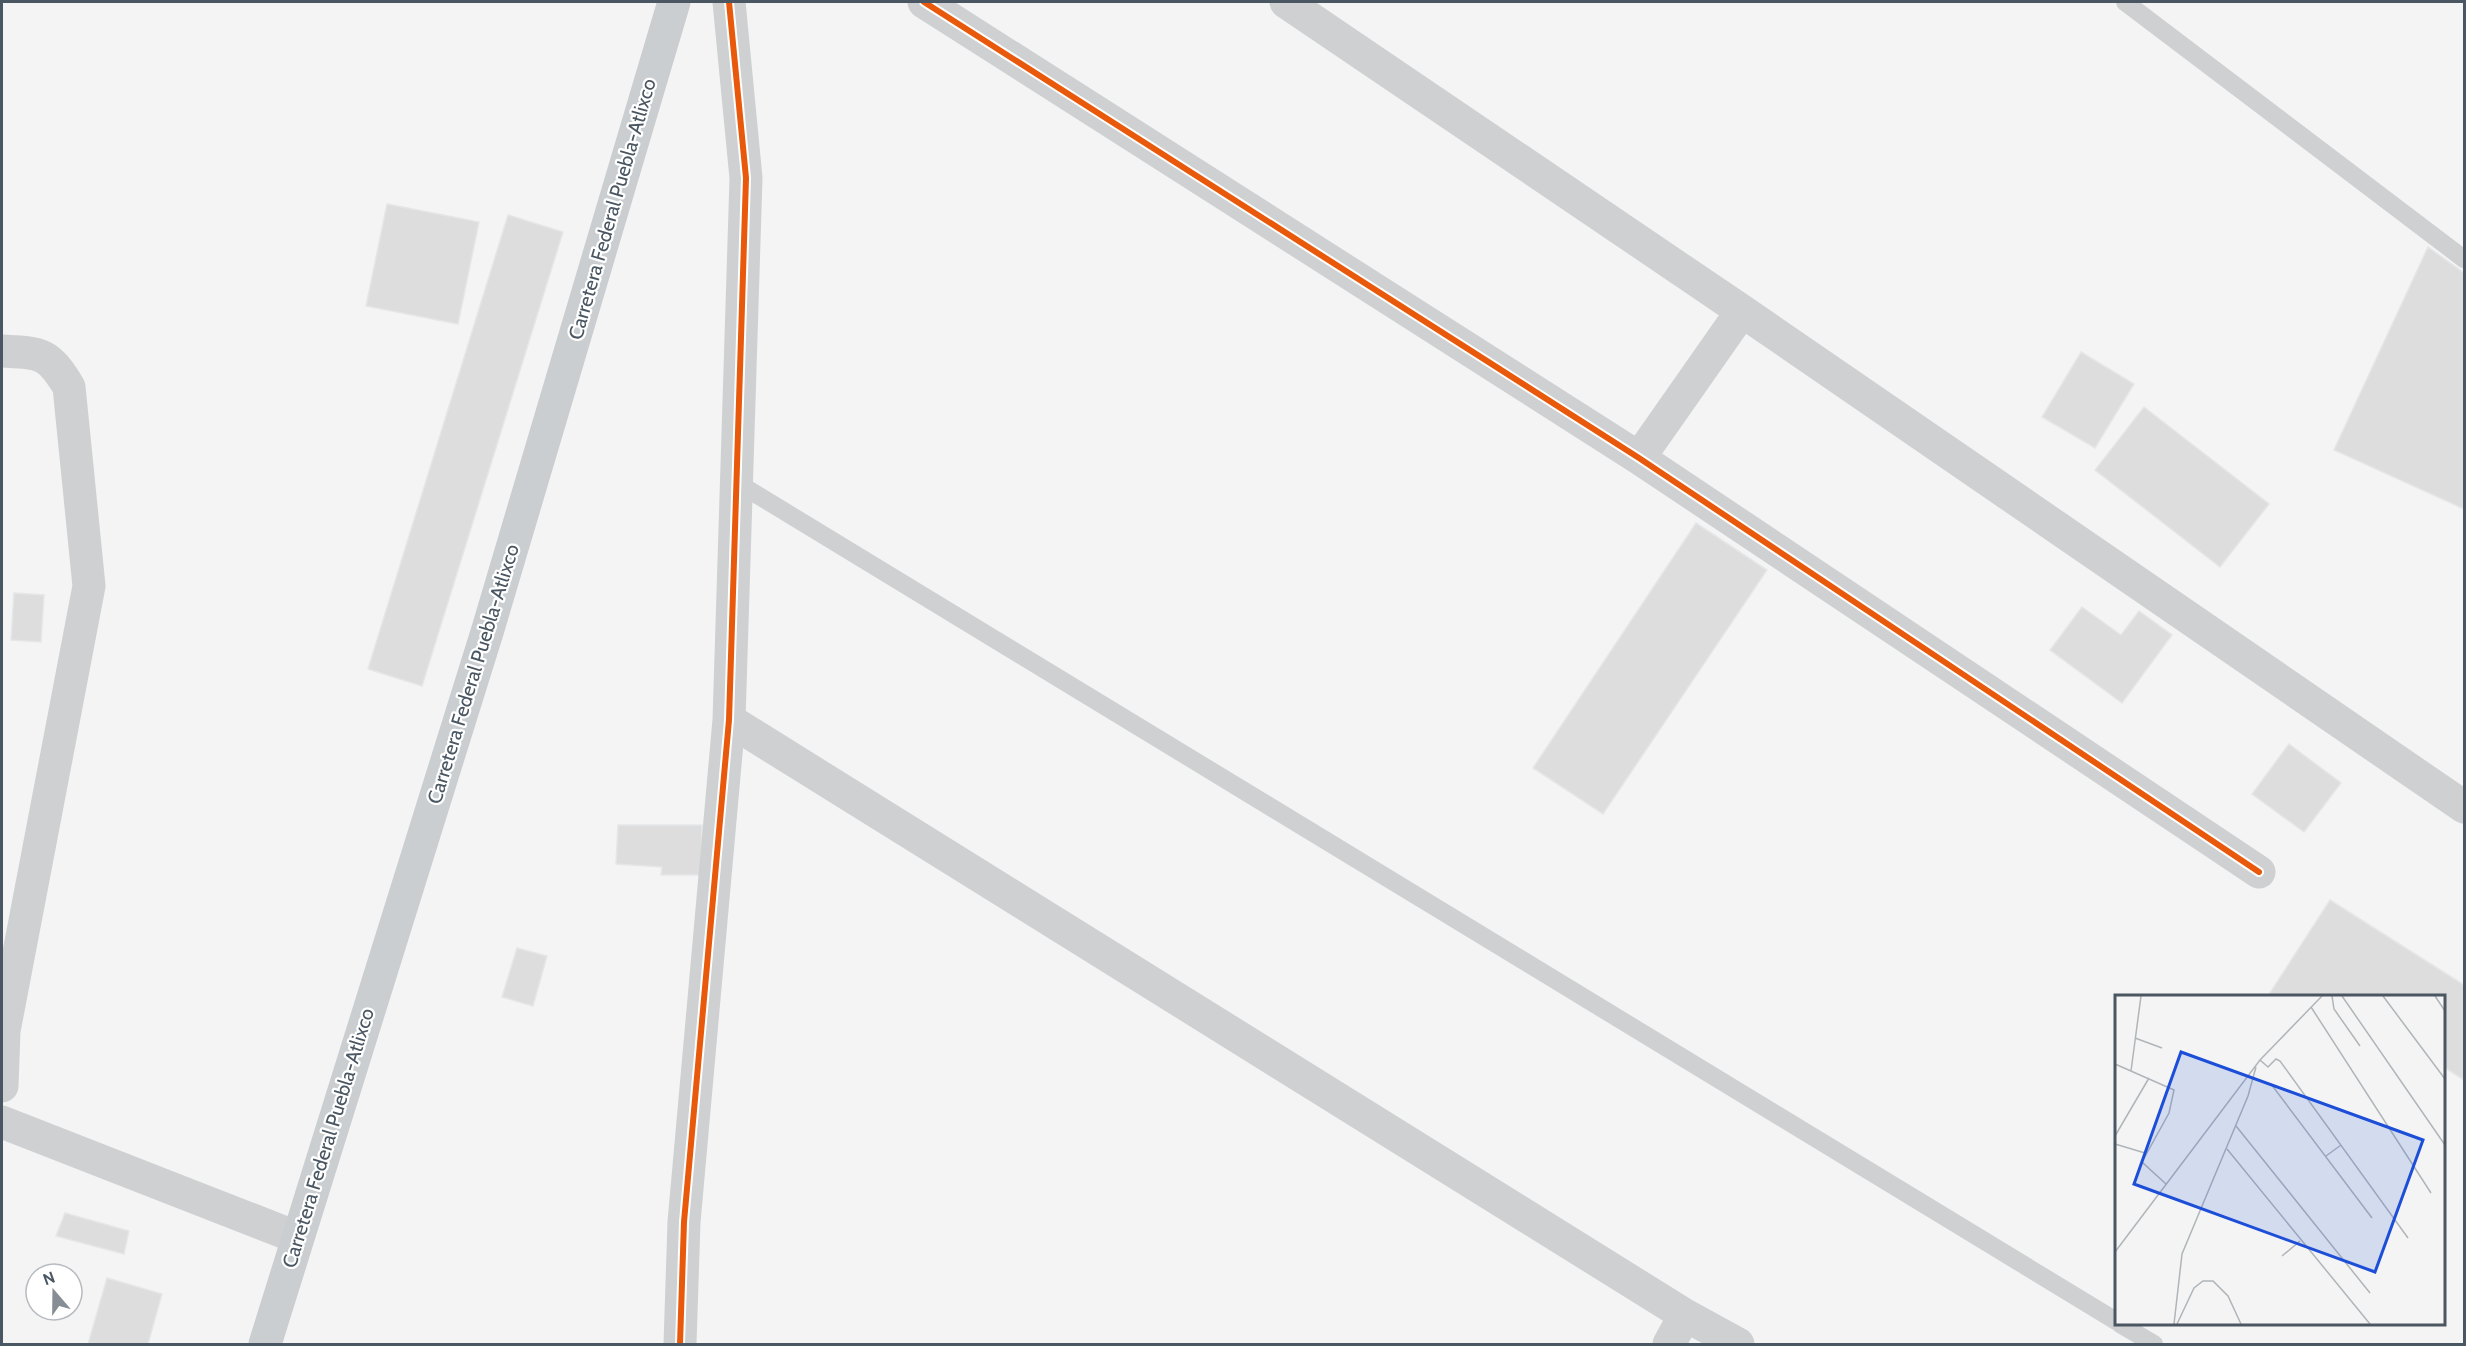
<svg xmlns="http://www.w3.org/2000/svg" width="2466" height="1346" viewBox="0 0 2466 1346" font-family="Cabin,sans-serif">
  <style>
    .building { fill: #ddddde; stroke: #e5e6e7; stroke-width: 1.5 }
    .lines { fill: none; stroke-linecap: round; stroke-linejoin: round }
    .service { stroke: #ced0d2; stroke-width: 18 }
    .minor { stroke: #ced0d2; stroke-width: 33 }
    .primary { stroke: #caced1; stroke-width: 33 }
    .cycleway-casing { stroke: #fff; stroke-width: 10 }
    .cycleway { stroke: #e8590c; stroke-width: 6 }
    .labels { text-anchor: middle; stroke-width: 4.5; stroke-linejoin: round; paint-order: stroke }
    .street-label { font-size: 20px; fill: #4a5661; stroke: #fff }
    .inset-road { fill: none; stroke: #b0b5b9; stroke-width: 1.5 }
    .view { fill: #1d4ed8; fill-opacity: 0.15; stroke: #1d4ed8; stroke-width: 3 }
    .inset-edge { fill: none; stroke: #4a5661; stroke-width: 3 }
  </style>
  <rect width="100%" height="100%" fill="#f4f4f4"/>
  <path class="building" d="M387,204L479,222L458,324L366,306Z
    M508,215L563,232L422,686L368,669Z
    M2428,247L2464,273V509L2334,450Z
    M2081,352L2134,384L2095,448L2042,417Z
    M2144,407L2269,504L2220,567L2095,470Z
    M1696,523L1767,570L1603,814L1533,768Z
    M14,593L44,595L41,642L11,640Z
    M2082,607L2121,635L2139,611L2172,635L2122,703L2050,650Z
    M2289,744L2341,783L2304,832L2252,794Z
    M618,825H702L701,875H661L662,867L616,864Z
    M2330,900L2464,985V1080L2444,1067V996H2268Z
    M517,948L547,956L533,1006L502,997Z
    M65,1213L129,1231L124,1254L56,1236Z
    M107,1278L162,1294L148,1344H88Z"/>
  <g class="lines">
    <path class="service" d="M2125,2L2464,259
      M736,482L2116,1321
      M2120,1324L2154,1344"/>
    <path class="minor" d="M924,2L1639,458L2259,872
      M1286,2L1742,311L2464,807
      M2,351C41,353 48,352 69,387L89,586L4,1031L2,1086
      M1639,458L1742,311
      M729,720L1685,1315L1738,1344
      M2,1122L296,1237
      M680,1344L684,1222L729,720L746,178L729,2
      M1669,1344L1685,1315"/>
    <path class="primary" d="M265,1344L488,629L674,2"/>
    <defs>
      <path id="cycleway" d="M924,2L1639,458L2259,872
        M680,1344L684,1222L729,720L746,178L729,2"/>
    </defs>
    <use href="#cycleway" class="cycleway-casing"/>
    <use href="#cycleway" class="cycleway"/>
  </g>
  <g class="labels">
    <g class="street-label">
      <text transform="translate(612 209) rotate(-74)" y="7">Carretera Federal Puebla-Atlixco</text>
      <text transform="translate(473 674) rotate(-73)" y="7">Carretera Federal Puebla-Atlixco</text>
      <text transform="translate(328 1138) rotate(-73)" y="7">Carretera Federal Puebla-Atlixco</text>
    </g>
  </g>
  <g transform="translate(2115 995)">
    <rect width="330" height="330" fill="#f4f4f4"/>
    <path class="inset-road" d="M217,1L219,14L245,51M227,1L330,150M268,1L330,84M320,1L330,16M196,12L316,198M20,43L47,53M145,65L153,72L161,64L165,66L293,243M0,69L59,95L54,118L27,167L51,189M16,76L26,1M156,89L257,223M121,131L255,298M0,141L34,83M0,149L30,158M112,154L255,329M211,161L226,150M0,257L145,65L207,1M167,261L185,246M59,329L67,259L133,101L141,72M62,329L79,293L88,286H98L113,301L126,329"/>
    <path class="view" d="M66,57L308,145L260,277L19,189Z"/>
    <rect width="330" height="330" class="inset-edge"/>
  </g>
  <rect width="2466" height="1346" fill="none" stroke="#4a5661" stroke-width="6"/>
  <g transform="translate(54 1292) rotate(340)"><circle r="28" fill="#ffffff" stroke="#b7bbc0" stroke-width="1.5"/>
  <path d="M0-4.5L10 22L0 15L-10 22Z" fill="#868d94"/>
  <text y="-9" font-size="16" font-weight="bold" text-anchor="middle" fill="#4a5661">N</text>
  </g>
</svg>
